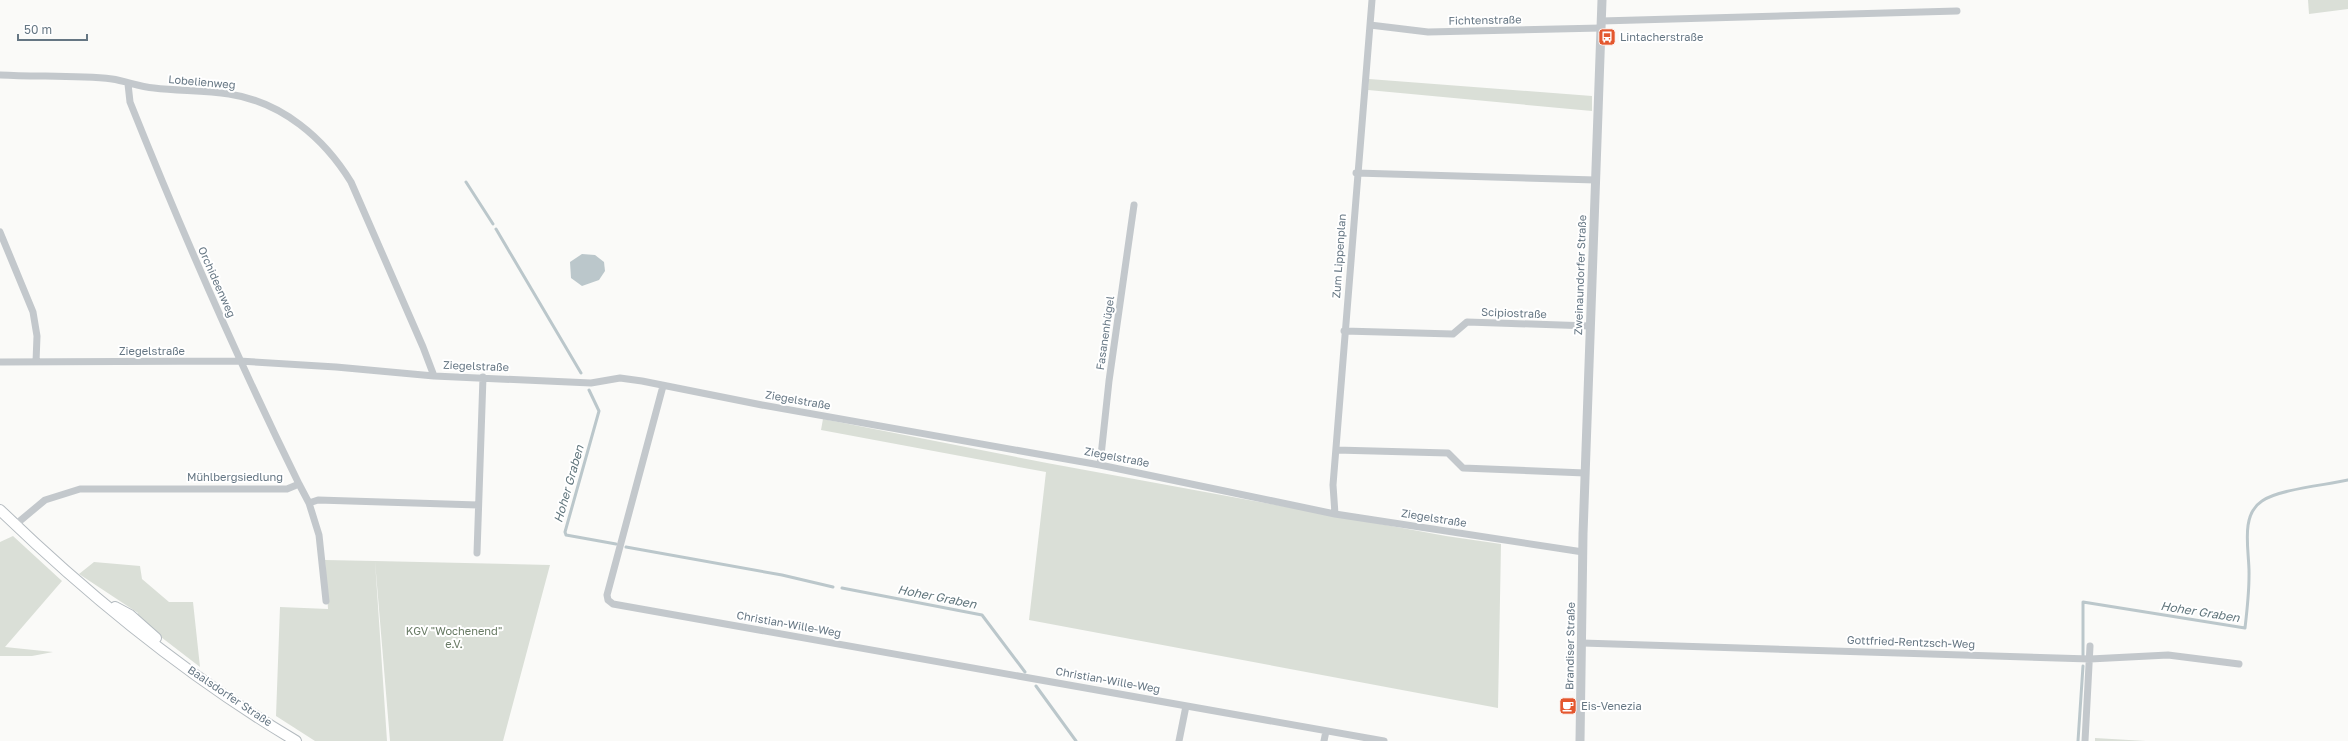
<svg xmlns="http://www.w3.org/2000/svg" width="2348" height="741" viewBox="0 0 2348 741" font-family="'Golos Text',sans-serif">
  <style>
    .green { fill: #dadfd7 }
    .water { fill: #bbc7cb }
    .lines { fill: none; stroke-linecap: round; stroke-linejoin: round }
    .stream { stroke: #bbc7cb; stroke-width: 3 }
    .secondary-casing { stroke: #b3babf; stroke-width: 12 }
    .minor { stroke: #c3c8cc; stroke-width: 7 }
    .tertiary { stroke: #c3c8cc; stroke-width: 9 }
    .secondary { stroke: #fff; stroke-width: 10 }
    .labels { text-anchor: middle; stroke-width: 4; stroke-linejoin: round; paint-order: stroke }
    .street-label { font-size: 11px; fill: #657683; stroke: #fff }
    .poi-label { font-size: 11px; fill: #657683; stroke: #fff; text-anchor: start }
    .park-label { font-size: 11px; fill: #687a64; stroke: #fff }
    .water-label { font-size: 12px; font-style: italic; fill: #60757c; stroke: #fff }
  </style>
  <rect width="100%" height="100%" fill="#fafaf8"/>
  <path class="green" d="M2308,0H2348V9L2309,14Z
    M1369,79L1592,96V111L1368,90Z
    M823,419L1047,463L1446,536L1501,544L1498,708L1029,620L1046,472L821,430Z
    M13,536L62,581L5,647L53,652L32,656H0V542Z
    M325,560L375,561L387,741H315L276,716L280,607L328,609Z
    M375,561L550,565L503,741H390Z
    M94,562L140,566L142,579L169,602H193L200,667L135,617L138,613L79,574Z
    M2095,738L2146,741H2095Z"/>
  <path class="water" d="M582,254L595,255L604,262L605,271L599,280L582,286L571,278L570,262Z"/>
  <g class="lines">
    <path class="stream" d="M466,182L493,224
      M496,229L581,373
      M589,390L599,411L565,532L566,535L616,544
      M626,547L782,575L833,587
      M842,588L982,615L1025,672
      M2083,657V602L2245,628C2247,611 2249,593 2249,576C2250,553 2239,516 2262,501C2279,489 2327,485 2348,480
      M1036,686L1076,741
      M2078,741L2083,666"/>
    <defs>
      <path id="secondary" d="M0,510C90,597 188,677 296,741
        M115,607L130,615L156,638"/>
    </defs>
    <use href="#secondary" class="secondary-casing"/>
    <path class="minor" d="M1601,21L1957,11
      M1370,25L1428,32L1601,28
      M0,75C37,77 76,75 112,79C126,81 139,87 154,88C179,91 204,90 229,94C282,102 324,138 351,182L423,347L434,376
      M128,84L130,102C182,232 237,358 299,484
      M1356,173L1596,180
      M0,232L33,312L37,336L36,362
      M1344,331L1453,334L1467,322L1590,326
      M0,362L239,361L336,367L434,376L591,383L620,378L642,381L762,405L1100,465L1335,514L1583,552
      M663,386L607,595L608,600L613,604L1384,741
      M1336,450L1448,453L1463,468L1585,473
      M1100,465L1109,381L1134,205
      M309,503L319,535L326,601
      M1335,514L1333,485L1372,0
      M15,525L45,500L80,489H287L299,484L309,503L318,500L478,505
      M477,553L483,377
      M1582,643L2090,659L2168,655L2239,664
      M1179,741L1186,706
      M1324,741L1326,731
      M2085,741L2090,646"/>
    <path class="tertiary" d="M1580,741L1583,534L1602,0"/>
    <use href="#secondary" class="secondary"/>
  </g>
  <defs>
    <symbol id="bus-square" viewBox="-11 -11 22 22"><rect x="-9" y="-9" width="18" height="18" rx="4" fill="#e4572e" stroke="#fff"/><path d="M-5-6H5V4H4V6H2V4H-2V6H-4V4H-5ZM-3.5-4V0h7V-4ZM-3.5 1.2v1.5H-2V1.2ZM2 1.2v1.5H3.5V1.2Z" fill="#fff"/></symbol>
    <symbol id="cafe-square" viewBox="-11 -11 22 22"><rect x="-9" y="-9" width="18" height="18" rx="4" fill="#e4572e" stroke="#fff"/><path d="M-5.5-4.5H6V0H3Q3 3.5 0 3.5H-2.5Q-5.5 3.5-5.5 0ZM3-3.2v2h1.7v-2ZM-6 4.5H4V6H-6Z" fill="#fff"/></symbol>
  </defs>
  <g fill-rule="evenodd">
    <use href="#bus-square" x="1597" y="27" width="20" height="20"/>
    <use href="#cafe-square" x="1558" y="696" width="20" height="20"/>
  </g>
  <g class="labels">
    <g class="street-label">
      <text transform="translate(1485 20) rotate(-1)" y="4">Fichtenstraße</text>
      <text transform="translate(202 82) rotate(5)" y="4">Lobelienweg</text>
      <text transform="translate(1339 256) rotate(-86)" y="4">Zum Lippenplan</text>
      <text transform="translate(1580 275) rotate(-88)" y="4">Zweinaundorfer Straße</text>
      <text transform="translate(217 282) rotate(66)" y="4">Orchideenweg</text>
      <text transform="translate(1514 313) rotate(2)" y="4">Scipiostraße</text>
      <text transform="translate(1105 333) rotate(-82)" y="4">Fasanenhügel</text>
      <text x="152" y="355">Ziegelstraße</text>
      <text transform="translate(476 366) rotate(2)" y="4">Ziegelstraße</text>
      <text transform="translate(798 400) rotate(10)" y="4">Ziegelstraße</text>
      <text transform="translate(1117 457) rotate(11)" y="4">Ziegelstraße</text>
      <text x="235" y="481">Mühlbergsiedlung</text>
      <text transform="translate(1434 518) rotate(9)" y="4">Ziegelstraße</text>
      <text transform="translate(789 624) rotate(10)" y="4">Christian-Wille-Weg</text>
      <text transform="translate(1911 642) rotate(2)" y="4">Gottfried-Rentzsch-Weg</text>
      <text transform="translate(1570 646) rotate(-89)" y="4">Brandiser Straße</text>
      <text transform="translate(1108 680) rotate(10)" y="4">Christian-Wille-Weg</text>
      <text transform="translate(230 696) rotate(34)" y="4">Baalsdorfer Straße</text>
    </g>
    <g class="poi-label">
      <text x="1620" y="41">Lintacherstraße</text>
      <text x="1581" y="710">Eis-Venezia</text>
    </g>
    <g class="park-label">
      <text x="454" y="635">KGV "Wochenend"<tspan x="454" dy="13">e.V.</tspan></text>
    </g>
    <g class="water-label">
      <text transform="translate(569 484) rotate(-74)" y="4">Hoher Graben</text>
      <text transform="translate(937 597) rotate(11)" y="4">Hoher Graben</text>
      <text transform="translate(2200 612) rotate(9)" y="4">Hoher Graben</text>
    </g>
  </g>
  <path d="M18 34v6h69v-6" fill="none" stroke="#657683" stroke-width="2"/>
  <text x="24" y="34" font-size="12" fill="#657683" stroke="#ffffff" stroke-width="3" paint-order="stroke">50 m</text>
</svg>
